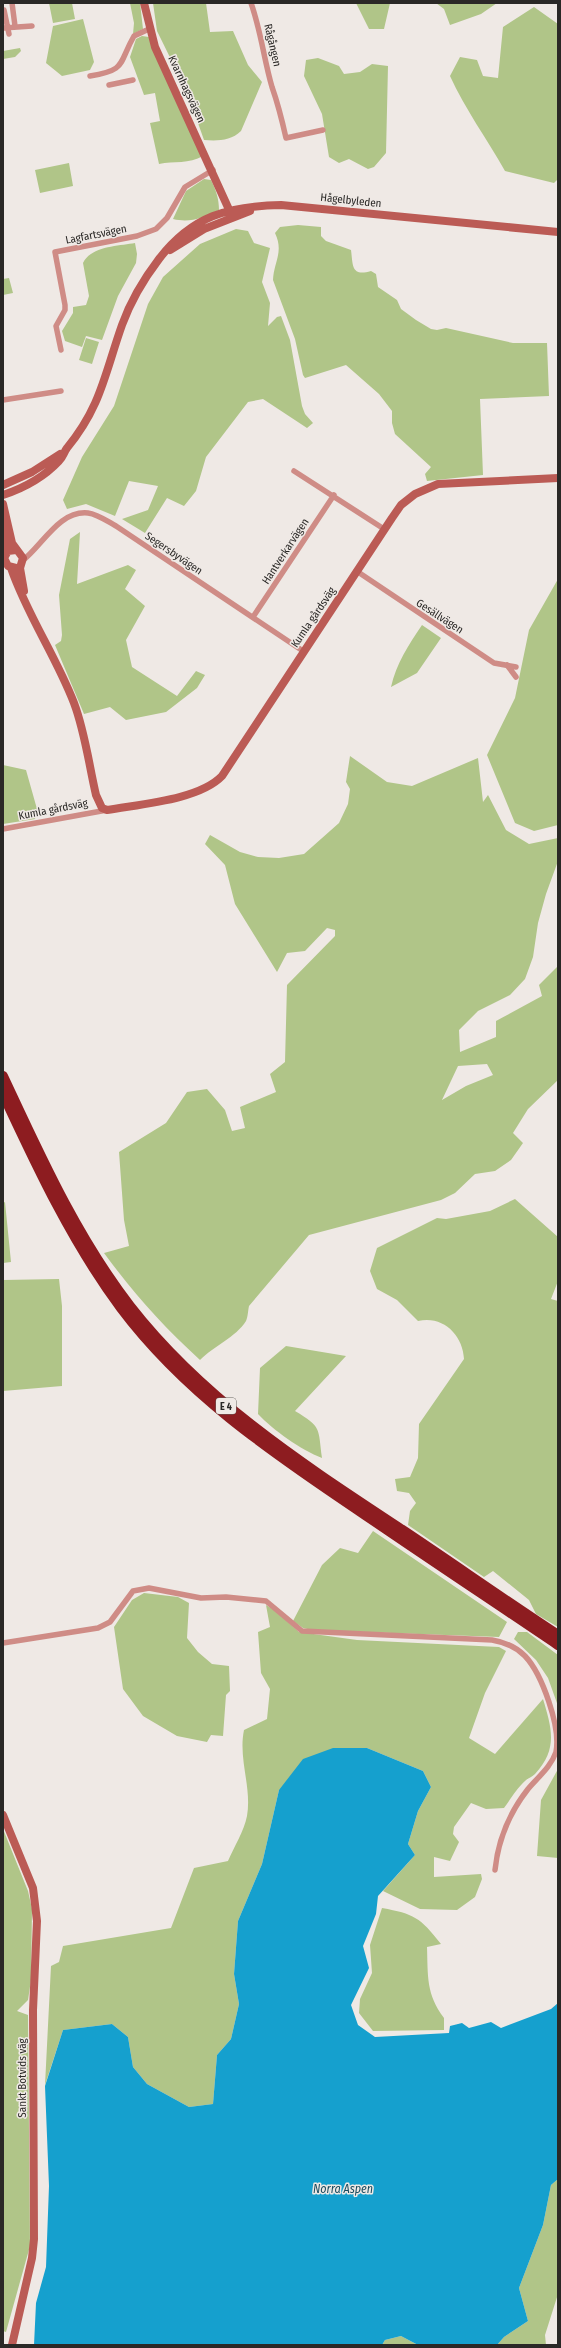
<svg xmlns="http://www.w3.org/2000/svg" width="561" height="2348" viewBox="0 0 561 2348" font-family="'Fira Sans Condensed',sans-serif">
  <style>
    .green { fill: #b0c588; fill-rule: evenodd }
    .water { fill: #15a0ce }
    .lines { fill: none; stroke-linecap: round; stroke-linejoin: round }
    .street { stroke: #cf8c86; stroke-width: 5.5 }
    .secondary { stroke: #bb5b55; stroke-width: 8 }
    .highway { stroke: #8d1c20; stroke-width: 10 }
    .labels { text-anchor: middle; stroke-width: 3; stroke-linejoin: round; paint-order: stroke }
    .shield { fill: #efe9e5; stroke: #65625f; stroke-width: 1 }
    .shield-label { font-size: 10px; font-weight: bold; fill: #2a2826 }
    .street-label { font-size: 11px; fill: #2a2826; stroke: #efe9e5 }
    .water-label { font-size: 12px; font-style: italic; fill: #184a5e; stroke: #efe9e5 }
  </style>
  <rect width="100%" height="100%" fill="#efe9e5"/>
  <path class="green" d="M49,3H72L75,19L53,23Z
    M130,3H140L143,29L133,34L134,23Z
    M153,3H206L210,32L233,31L248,65L262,82L241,131C231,141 217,141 204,140L187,92L157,31Z
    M356,3H390L384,29H369Z
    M436,3H497L481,14L450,25L444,9Z
    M534,7L558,24V179L554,183L505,171C487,139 465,109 450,76L460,57L477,60L483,76L498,78L503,27Z
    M83,19L94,62L90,70L62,76L46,63L53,26Z
    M142,36L149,37L203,156C189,164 174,161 159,164L150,123L160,121L155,93L144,95L130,57L136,39Z
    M20,48L21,51L15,57L3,59V51Z
    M318,58L339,66L344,74L360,72L372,64L388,66L386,153L374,167L368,169L349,159L339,163L329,157L322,114L304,76L306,60Z
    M69,163L73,186L40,193L35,170Z
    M204,179L211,180C216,190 219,199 219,210C203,218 190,223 173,219L186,191Z
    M298,225L321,227V236L326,241L351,250C353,265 351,277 371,271L376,274L378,287L397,300L401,309L416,320L431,329L437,330L446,328L513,343H547L549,396L480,399L483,475L427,481L425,474L431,467L395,434L392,423V411L379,394L346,365L305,378L303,375L295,339L273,280C274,261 284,252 275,233L280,227Z
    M236,229L248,231L254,243L270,248L262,282L270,303L268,326L277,317L281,316L290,340L302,406L305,414L313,423L307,428L263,399L248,402L206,457L196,491L184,506L167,498L145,533L122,519L148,510L158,486L129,481L115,516L86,504L67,509L63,500L82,457L114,406L148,304L163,277L200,244Z
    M135,243L137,254L136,263L118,296L102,340L86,336L82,347L65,341L62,331L73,313V307L86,305L89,296L83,263C91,246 119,246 135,243Z
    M9,278L13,293L3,295V279Z
    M86,338L99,342L92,364L79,360Z
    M80,532L77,584L128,565L136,570L125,589L145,606L126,640L132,667L177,696L196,671L205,675L197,688L166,712L126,720L110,707L84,714L55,645L61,641L62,635L59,595L70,539Z
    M558,579V825L534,831L515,823L487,755L515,698L529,630Z
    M422,625L441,638L417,673L391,687C396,664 409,644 422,625Z
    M350,756L387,782L412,786L478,758L483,802L488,795L506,830L529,844L558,838V861L546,894L538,923L533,957L525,979L510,995L478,1011L459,1030L460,1052L496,1037V1021L542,996L539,985L558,966V1080L528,1109L513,1133L523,1143L511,1160L495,1171L475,1174L455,1193L441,1200L309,1235L249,1306C248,1310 248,1317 246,1321C236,1337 214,1346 200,1360C162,1325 135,1295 104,1253L129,1246L124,1220L119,1152L166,1123L187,1092L207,1089L225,1110L232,1131L245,1128L240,1107L276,1092L270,1074L285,1062L287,985L335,936V930L327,928L305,951L287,953L277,972L235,904L225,865L205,844L210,835L240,852L258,857L279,858L304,854L339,823L348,804L350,789L346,782ZM487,1064L493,1075L466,1086L442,1100L458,1066Z
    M3,765L26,770L37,809L35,819L3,824Z
    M515,1199L558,1237V1281L551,1299L558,1301V1627L536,1614L529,1600L493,1571L484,1577L408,1525L410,1511L416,1503L409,1493L397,1491L395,1479L410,1477L418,1458L419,1424L464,1359C463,1335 443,1315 418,1321L397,1300L377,1289L370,1271L377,1248L437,1218L446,1219L490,1211Z
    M5,1202L11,1262L3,1263V1203Z
    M59,1279L62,1306V1386L3,1391V1280Z
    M286,1346L346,1356L295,1411C322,1427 318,1428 322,1458C301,1450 273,1430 258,1414L260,1368Z
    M373,1531L507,1622L499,1637L312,1630L303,1628L293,1621L322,1565L340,1548L358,1553Z
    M144,1593L178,1597L189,1603L187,1638L198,1652L212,1664L229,1666L230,1691L226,1695L223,1736L211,1735L207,1742L177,1736L143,1716L123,1689L114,1627L132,1600Z
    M266,1605L276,1611L299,1632L357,1640L499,1647L506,1651L485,1693L469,1738L495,1754L543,1699C552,1729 558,1749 535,1774C532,1777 528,1778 525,1781C517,1788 510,1800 504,1808L486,1809L471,1803L454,1827L453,1834L459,1842L450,1861L434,1857V1877L481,1874L482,1879L475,1897L457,1910L420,1909L383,1891L415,1855L408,1844L418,1811L431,1787L423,1771L367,1748L279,1790L262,1864L238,1921L234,1974L239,2004L231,2039L217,2055L213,2104L189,2107L147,2084L133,2067L128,2037L112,2024L63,2030L45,2085L51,1966L59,1962L63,1946L171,1928L194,1868L228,1861C234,1847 244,1831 247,1816C252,1787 238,1759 244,1730L267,1719L270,1689L261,1673L258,1632L270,1627Z
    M518,1632H527L558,1655V1706L548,1678L536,1660L514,1639Z
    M558,1769V1858L537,1856L541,1800Z
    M3,1829L28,1891L32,1909L31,1980L28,2000L17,2011L28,2015L30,2246L6,2332L3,2331Z
    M382,1908C414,1914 420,1917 441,1944L427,1947C428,1976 426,1994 444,2018V2030L373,2031L359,2013L360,1999L372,1973L370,1945Z
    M558,2179V2294L545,2335L546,2345H497L504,2337L528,2321L519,2288L543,2225L551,2185Z
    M401,2336L418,2345H382L385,2340Z"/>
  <path class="water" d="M333,1748H367L423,1771L431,1787L418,1811L408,1844L415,1855L378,1896L376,1914L363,1946L369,1968L351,2005L358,2025L375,2037L449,2033L450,2026L462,2023L469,2028L491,2022L501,2028L551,2009L558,2003V2179L551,2185L543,2225L519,2288L528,2321L504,2337L497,2345H418L401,2336L385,2340L382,2345H34L36,2303L46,2267L49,2186L45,2086L63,2030L112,2024L128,2037L133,2067L147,2084L189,2107L213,2104L217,2055L231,2039L239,2004L234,1974L238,1921L262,1864L279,1790L303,1759Z"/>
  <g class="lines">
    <path class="street" d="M12,3L15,26
      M251,3C261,31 264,60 272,87C278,104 282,120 286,138L323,130
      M4,10L9,34
      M3,28L32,26
      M90,76C127,70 118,64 134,36L149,29
      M109,85L133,80
      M61,350L56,326L65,310V305L55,252L137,236L156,229L167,218L185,187L213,170
      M3,400L61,391
      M294,471L384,529
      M22,561C42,546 59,510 88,513C97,514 107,521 116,526L303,651
      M358,572L488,659L494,663L516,667
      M253,617L334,495
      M507,665L516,677
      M3,829L107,810
      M3,1643L98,1628L110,1622L133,1591L149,1588L201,1598L226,1597L266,1601L302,1631L492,1640C504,1642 516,1647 525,1656C542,1674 561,1727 556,1752C551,1767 538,1777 528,1789C510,1812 498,1840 495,1870"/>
    <path class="secondary" d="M144,3L155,47L231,214
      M170,250L204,229L250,211
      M3,485L32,472L60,454
      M3,495C24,488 44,477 59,461C63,457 64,452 67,448C101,407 105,373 122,325C131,300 143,280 159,259C192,216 228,206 281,205L558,232
      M3,504L12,543L23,558L20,568L24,591
      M3,528L8,551
      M11,568C27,615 56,656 74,703C85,732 89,765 96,795L102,808L107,810C140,804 199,800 222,776L392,518L401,505L415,494L438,484L558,478
      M16,568L8,566L4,558L8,551L16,550
      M3,1815L33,1888L37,1921L33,2010L34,2239L32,2258L12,2345"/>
    <path class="highway" d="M3,1076C40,1155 76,1236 130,1306C204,1401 304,1465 404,1531C455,1565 506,1601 558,1635
      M3,1094C38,1169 72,1242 121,1308C184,1392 269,1450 355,1508C422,1554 490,1599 558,1645"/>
  </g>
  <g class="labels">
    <rect class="shield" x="216" y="1398" width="20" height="16" rx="3"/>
    <g class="shield-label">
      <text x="226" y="1410">E 4</text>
    </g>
    <g class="street-label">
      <text transform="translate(273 45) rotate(77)" y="4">Rågången</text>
      <text transform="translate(187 89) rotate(65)" y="4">Kvarnhagsvägen</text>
      <text transform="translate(351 200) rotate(6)" y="4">Hågelbyleden</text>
      <text transform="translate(96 234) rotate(-11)" y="4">Lagfartsvägen</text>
      <text transform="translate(285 551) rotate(-57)" y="4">Hantverkarvägen</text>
      <text transform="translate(174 553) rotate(34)" y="4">Segersbyvägen</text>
      <text transform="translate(440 616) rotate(33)" y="4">Gesällvägen</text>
      <text transform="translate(313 617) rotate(-56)" y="4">Kumla gårdsväg</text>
      <text transform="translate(53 809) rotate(-11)" y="4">Kumla gårdsväg</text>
      <text transform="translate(22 2078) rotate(-90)" y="4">Sankt Botvids väg</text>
    </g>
    <g class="water-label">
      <text x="343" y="2193">Norra Aspen</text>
    </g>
  </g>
  <rect width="561" height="2348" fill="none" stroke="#2a2826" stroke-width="8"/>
</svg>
